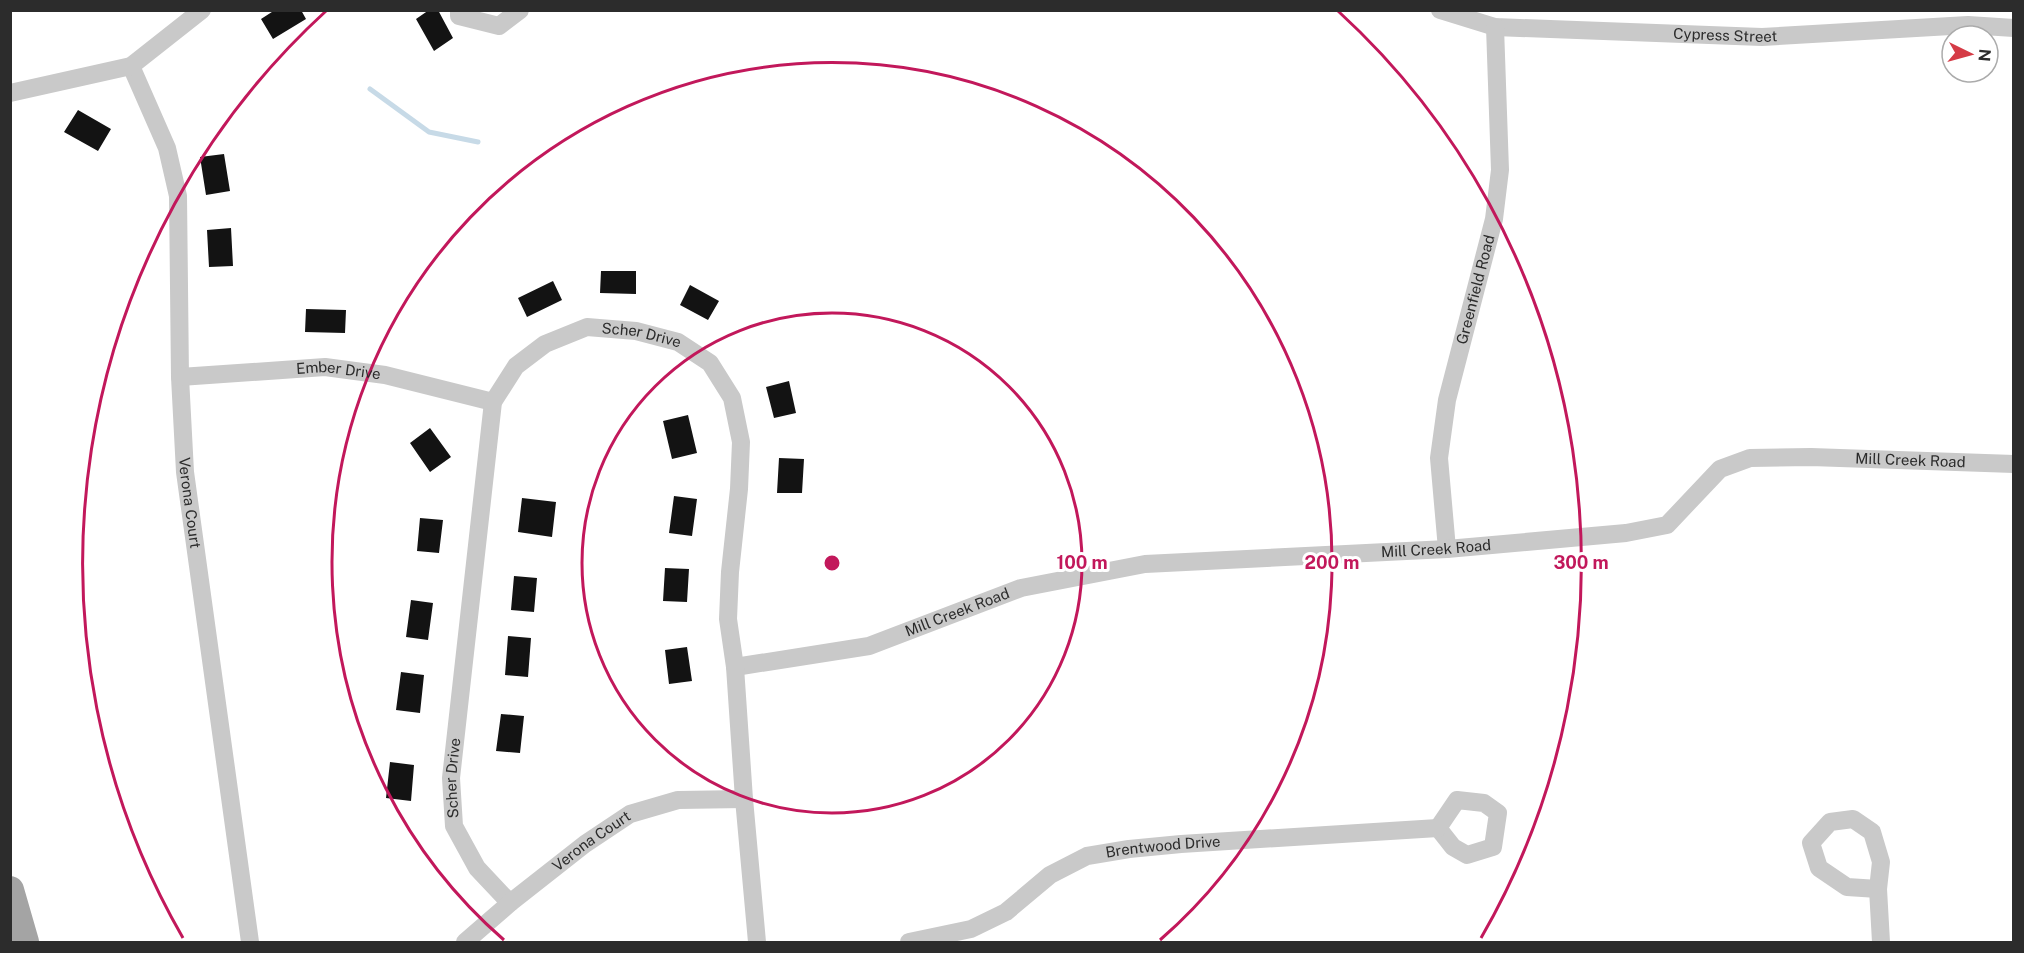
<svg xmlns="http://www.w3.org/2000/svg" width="2024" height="953" viewBox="0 0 2024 953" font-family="'Public Sans',sans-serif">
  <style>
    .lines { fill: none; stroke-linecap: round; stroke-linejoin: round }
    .stream { stroke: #c7dae7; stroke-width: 5 }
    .building { fill: #131313 }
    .street { stroke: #c9c9c9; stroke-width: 18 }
    .primary { stroke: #a4a4a4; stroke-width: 28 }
    .ring { fill: none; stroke: #c2185b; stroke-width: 3 }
    .labels { text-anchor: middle; stroke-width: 6; stroke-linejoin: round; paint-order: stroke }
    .street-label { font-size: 15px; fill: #2c2c2c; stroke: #fff }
    .centre { fill: #c2185b; stroke: #fff; stroke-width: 3 }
    .ring-label { font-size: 18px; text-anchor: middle; font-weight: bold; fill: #c2185b; stroke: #fff; stroke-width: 6; stroke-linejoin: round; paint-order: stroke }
  </style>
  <rect width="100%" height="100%" fill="#fff"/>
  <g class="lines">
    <path class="stream" d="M370,89L429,132L478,142"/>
  </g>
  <path class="building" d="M275,10H301L306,19L273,39L261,19Z
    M429,10H438L453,38L434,51L416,19Z
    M78,110L111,129L98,151L64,132Z
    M224,154L230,191L206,195L200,157Z
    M231,228L233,266L209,267L207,230Z
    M601,271H636V294L600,293Z
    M553,281L562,300L527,317L518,298Z
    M690,285L719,301L708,320L680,305Z
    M306,309L346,310L345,333L305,332Z
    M789,381L796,413L774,418L766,387Z
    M688,415L697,453L672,459L663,421Z
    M430,428L451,457L430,472L410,443Z
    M779,458L804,459L802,493H777Z
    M674,496L697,499L692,536L669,533Z
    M522,498L556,502L552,537L518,532Z
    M420,518L443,520L439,553L417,551Z
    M665,568L689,569L687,602L663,601Z
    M514,576L537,578L534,612L511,610Z
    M411,600L433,603L428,640L406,637Z
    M508,636L531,638L528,677L505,675Z
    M687,647L692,681L669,684L665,650Z
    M401,672L424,675L420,713L396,710Z
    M501,714L524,716L520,753L496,751Z
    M390,762L414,765L411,801L386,798Z"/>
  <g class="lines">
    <g class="street">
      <path d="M459,10V16L499,26L520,10"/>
      <path id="s1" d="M1440,10L1495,27L1762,37L1968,25L2014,28"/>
      <path id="s2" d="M131,66L167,148L178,196L180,377L185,472L250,942"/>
      <path d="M10,93L131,66L202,10"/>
      <path id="s3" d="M180,377L325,367L385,375L493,402"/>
      <path id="s4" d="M1447,549L1439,458L1447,400L1494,219L1500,170L1495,27"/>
      <path id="s5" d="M735,667L869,646L1021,588L1145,564L1447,549L1626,533L1667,525L1720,469L1750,458L1811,457L2014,464"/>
      <path d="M1457,800L1484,803L1498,813L1493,847L1467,855L1453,847L1438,828Z"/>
      <path d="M1878,889L1847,887L1819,868L1811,843L1830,822L1853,819L1872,832L1881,862L1878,889L1881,942"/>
      <path id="s6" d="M510,903L477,868L454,826L451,778L493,402L516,366L545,344L587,327L636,331L678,342L710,363L732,398L741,442L739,489L730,572L728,619L735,667L744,799L757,942"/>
      <path id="s7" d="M465,942L510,903L585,844L630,814L678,800L744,799"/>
      <path id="s8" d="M909,942L971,929L1006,912L1050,875L1087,856L1129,849L1181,844L1438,828"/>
    </g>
    <path class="primary" d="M10,890L25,942"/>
  </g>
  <g class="ring">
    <circle cx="832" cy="563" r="250"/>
    <path d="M504 940A500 500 0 1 1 1160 940"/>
    <path d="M183 938A749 749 0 0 1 326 11M1338 11A749 749 0 0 1 1481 938"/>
  </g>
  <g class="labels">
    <g class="street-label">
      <text dy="5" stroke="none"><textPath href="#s1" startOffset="288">Cypress Street</textPath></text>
      <text dy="5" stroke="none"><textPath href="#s4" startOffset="264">Greenfield Road</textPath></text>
      <text dy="5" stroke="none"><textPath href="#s6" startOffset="702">Scher Drive</textPath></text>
      <text dy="5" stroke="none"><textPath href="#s3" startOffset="159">Ember Drive</textPath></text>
      <text dy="5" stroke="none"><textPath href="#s5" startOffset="1218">Mill Creek Road</textPath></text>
      <text dy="5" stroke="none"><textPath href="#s2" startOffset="446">Verona Court</textPath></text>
      <text dy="5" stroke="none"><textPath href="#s5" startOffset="716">Mill Creek Road</textPath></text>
      <text dy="5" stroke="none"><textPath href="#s5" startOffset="230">Mill Creek Road</textPath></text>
      <text dy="5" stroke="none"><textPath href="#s6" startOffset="144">Scher Drive</textPath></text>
      <text dy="5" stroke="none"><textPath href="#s7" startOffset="162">Verona Court</textPath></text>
      <text dy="5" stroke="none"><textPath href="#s8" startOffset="278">Brentwood Drive</textPath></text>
    </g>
  </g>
  <circle cx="832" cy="563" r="9" class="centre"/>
  <g class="ring-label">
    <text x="1082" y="569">100 m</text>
    <text x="1332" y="569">200 m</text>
    <text x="1581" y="569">300 m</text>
  </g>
  <rect width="2024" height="953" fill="none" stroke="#2c2c2c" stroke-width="24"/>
  <g transform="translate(1970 54) rotate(95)"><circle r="28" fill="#ffffff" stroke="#ababab" stroke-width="1.5"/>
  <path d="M0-4.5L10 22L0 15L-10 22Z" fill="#d53b46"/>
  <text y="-9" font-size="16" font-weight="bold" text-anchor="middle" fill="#2c2c2c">N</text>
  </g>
</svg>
